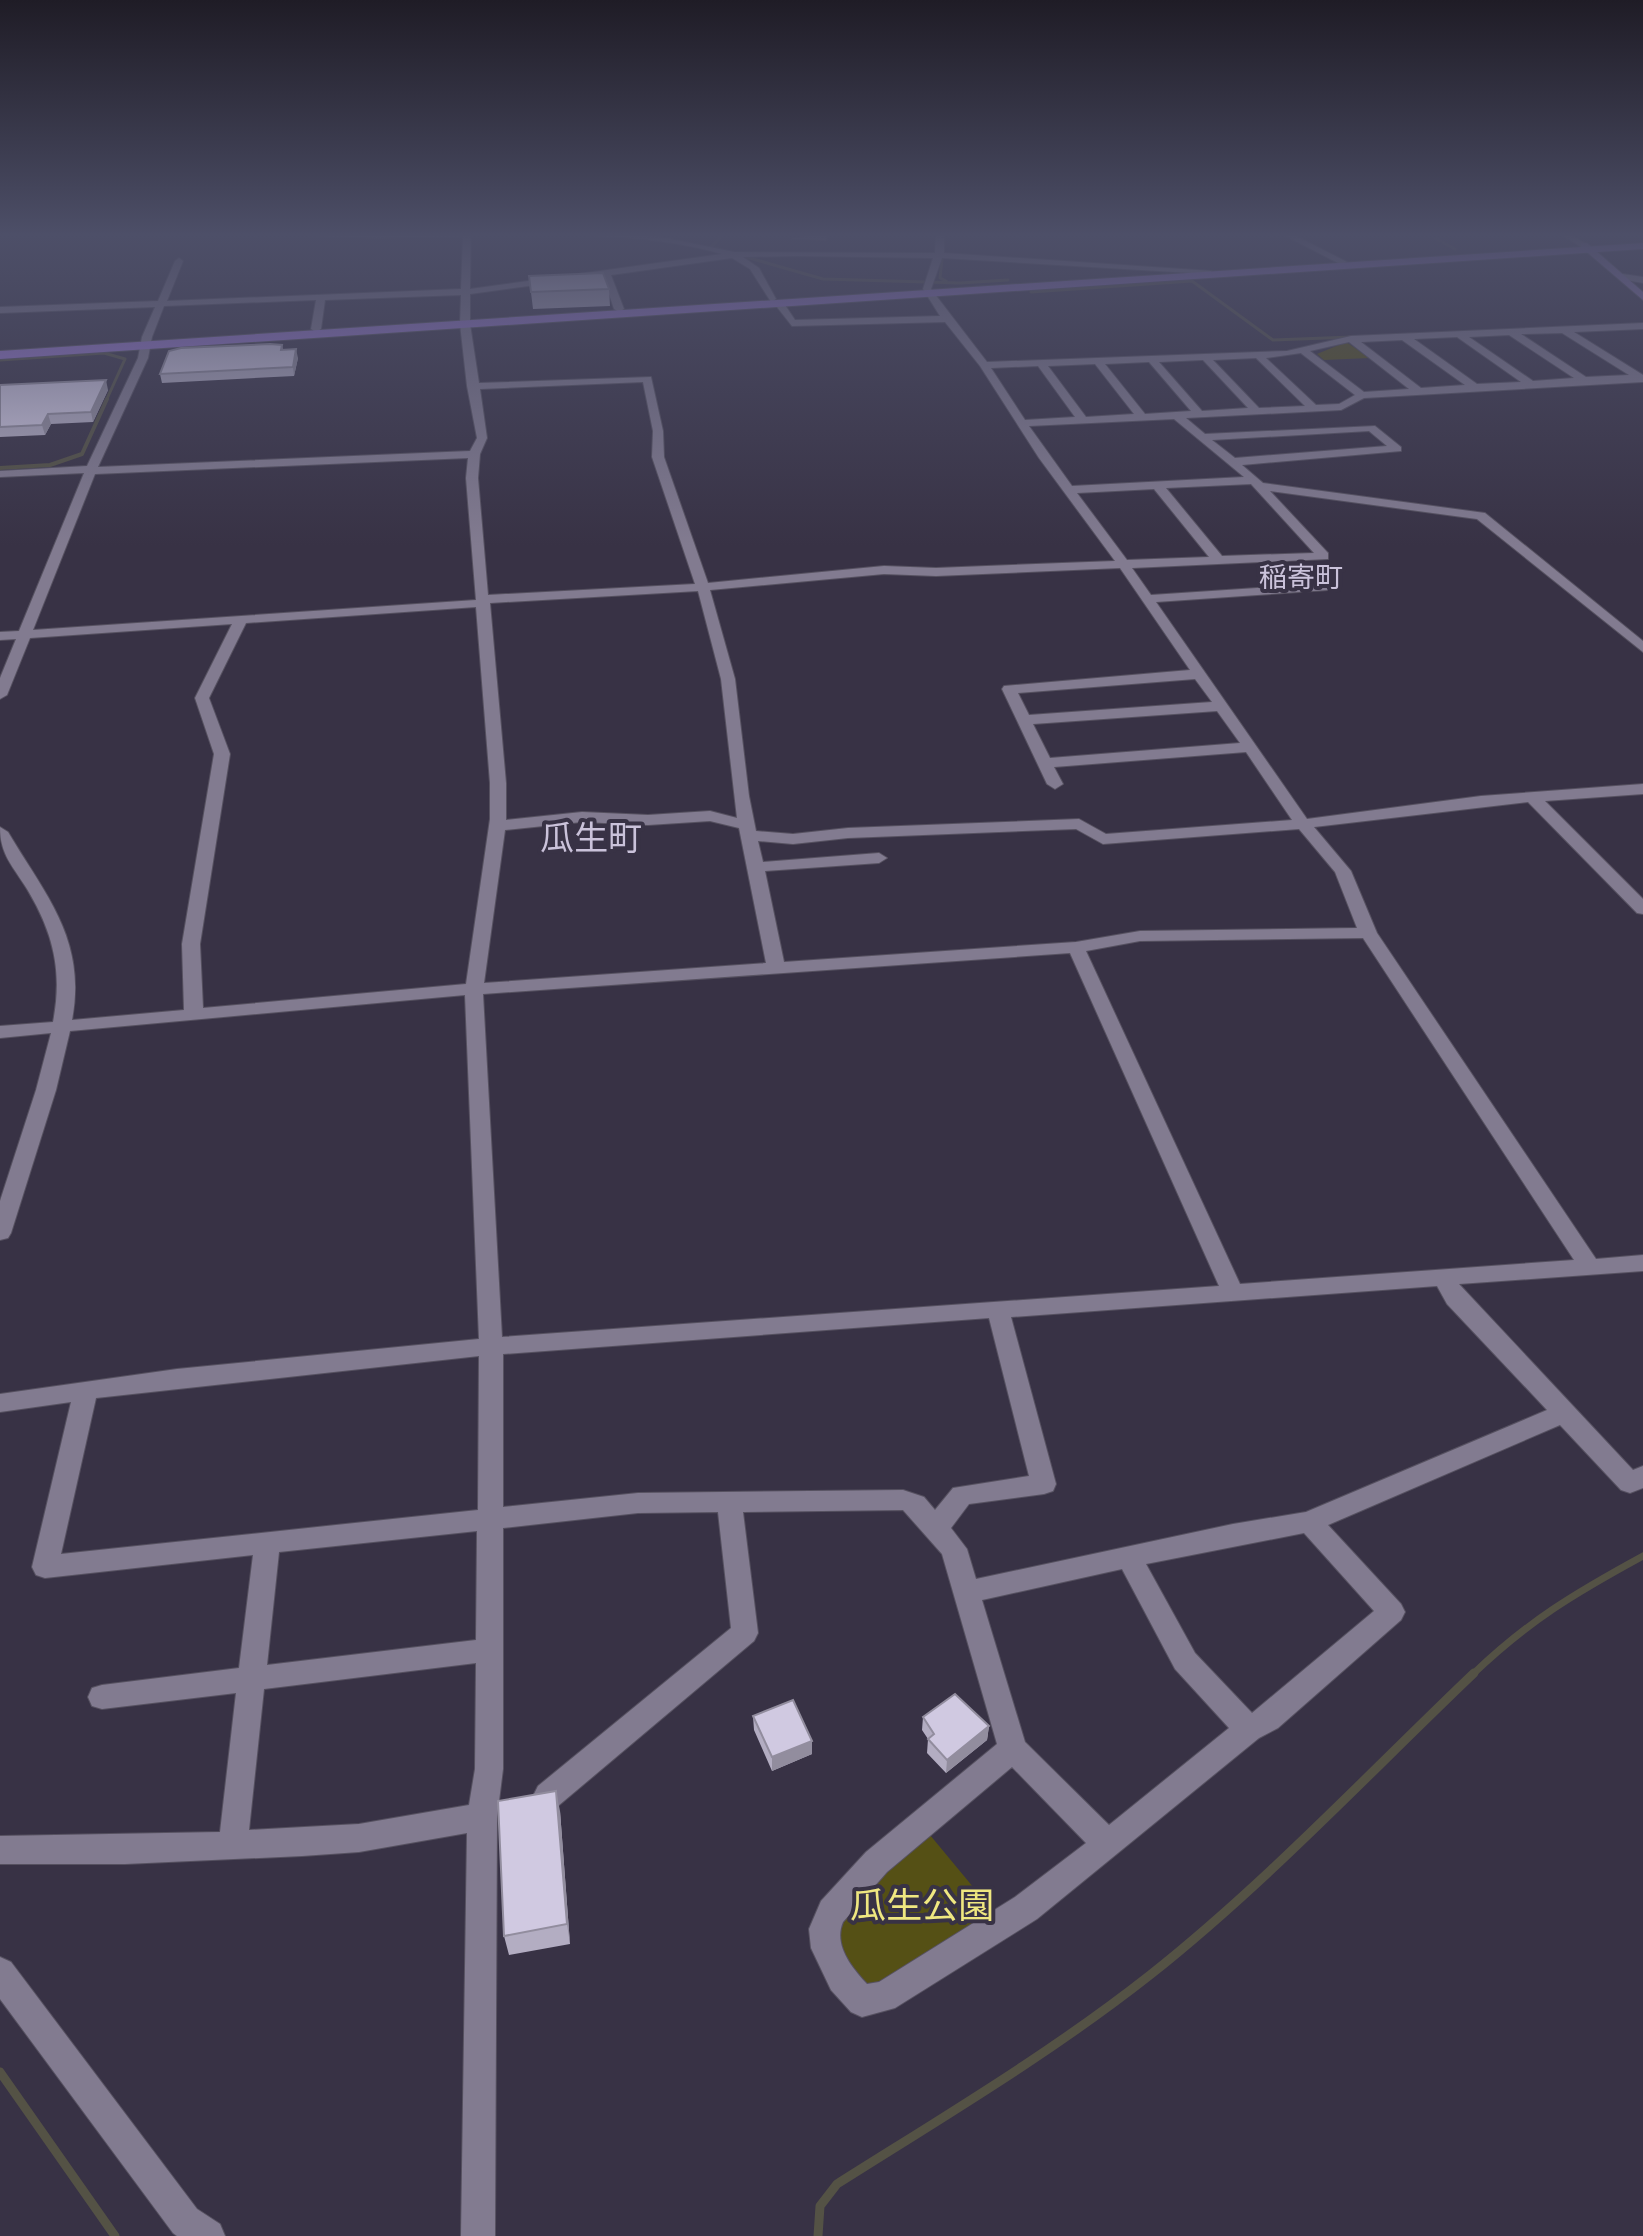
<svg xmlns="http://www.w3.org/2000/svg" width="1643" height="2236" viewBox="0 0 1643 2236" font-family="Commissioner,'Noto Sans JP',sans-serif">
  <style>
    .green { fill: #555015 }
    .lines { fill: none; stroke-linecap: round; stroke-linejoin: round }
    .stream-far3 { stroke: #545245; stroke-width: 3 }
    .stream-far2 { stroke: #545245; stroke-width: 4 }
    .stream-far1 { stroke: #545245; stroke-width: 7 }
    .stream { stroke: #545245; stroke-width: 9 }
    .minor-casing { stroke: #565160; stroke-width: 2 }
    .major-casing { stroke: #565160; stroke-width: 2 }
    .highway-casing { stroke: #565160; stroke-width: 2 }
    .minor { fill: #827b90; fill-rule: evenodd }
    .major { fill: #9079b9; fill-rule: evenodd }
    .highway { fill: #9a78d4; fill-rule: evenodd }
    .wall { fill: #b3adc2 }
    .shaded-wall { fill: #928d9e }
    .building { fill: #d0c9e1; stroke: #928d9e; stroke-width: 2 }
    .labels { text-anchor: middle; stroke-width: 8; stroke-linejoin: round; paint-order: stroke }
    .far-quarter-label { font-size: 28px; fill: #cac2da; stroke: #383245 }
    .quarter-label { font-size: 34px; fill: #cac2da; stroke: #383245 }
    .near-park-label { font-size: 36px; fill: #efe780; stroke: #383245 }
  </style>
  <rect width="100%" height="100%" fill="#383245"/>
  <path class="green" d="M1346,342L1370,358L1324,360L1317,354Z
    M930,1835L993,1911L872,1987L853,1982C848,1970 835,1948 835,1935C837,1907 907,1853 930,1835Z"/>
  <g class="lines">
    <path class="stream-far3" d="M725,233L711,247L823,279L960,283L1008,280
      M945,233L940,278L946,281
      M1435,238L1455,249
      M1031,292L1192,281L1273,340L1352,337
      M0,360L104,353L125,359L106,401"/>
    <path class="stream-far2" d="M0,468L50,465L82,454L107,399"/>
    <path class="stream-far1" d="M1472,1675C1528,1621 1575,1593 1643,1556"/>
    <path class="stream" d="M0,2072L115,2236
      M818,2236L820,2206L837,2184C943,2117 1051,2053 1150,1975C1265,1884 1367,1775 1474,1673"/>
    <defs>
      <path id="minor" d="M237,233H601L661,237L734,252L935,253L936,233H944V253L1212,271L1208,274L942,258L931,289L987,362L1287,351L1351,336L1643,323V329L1574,332L1643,375V382L1364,398L1341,410L1186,418L1205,434L1375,426L1401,447V451L1242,465L1263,483L1485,513L1643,641V652L1477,519L1270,491L1328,553V559L1132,568L1151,595L1333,583V589L1328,590L1156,602L1307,819L1481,796L1643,784V794L1545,801L1643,899V914L1637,913L1528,802L1314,827L1351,871L1377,933L1596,1259L1643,1255V1271L1459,1284L1633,1470L1643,1466V1488L1630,1493L1621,1490L1560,1425L1328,1525L1401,1604L1405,1612L1401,1620L1278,1728L1259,1738L1037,1919L895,2008L862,2017L851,2012L831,1990L811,1948L809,1929L821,1901L866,1852L997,1744L942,1554L903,1510L743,1512L758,1633L754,1641L558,1806L548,1810L538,1806L533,1796L538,1786L731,1628L718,1512L638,1513L503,1528V1769L497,1817L495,2236H461L467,1833L359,1852L302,1856L125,1864H0V1836L220,1832L236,1693L102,1709L92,1706L88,1697L92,1688L102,1685L239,1668L253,1555L45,1578L36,1575L32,1567L71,1402L0,1412V1394L177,1369L479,1339L465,995L70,1031L56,1090L11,1233L8,1238L0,1240V1201L36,1090L51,1033L0,1038V1026L53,1022C63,971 53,932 27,889C13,866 0,855 0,827L8,832C46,896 87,940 72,1020L184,1010L182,944L214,754L195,698L232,624L30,638L7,695L0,699V678L16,639L0,640V632L19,631L84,473L0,477V471L87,466L138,358L142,337L155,307L0,313V307L158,301L175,261L179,258L183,261L167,301L461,289L463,236L377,238ZM471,235C554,235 642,231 722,254L470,289ZM796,256L933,258L923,289L940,316L795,320L785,305L777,307L792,326L945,322L980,366L1039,458L1115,561L936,568L884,566L708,583L664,457L663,431L651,377L479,383L470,324V294L603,276L614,309L619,312L624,309L611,275L732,258L750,269L771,302L776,299L759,268L743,257ZM461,295L460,324L467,386L477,438L470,451L98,467L148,358L152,337L164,306L316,300L311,329L316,332L321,329L325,300ZM1562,333L1629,375L1586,377L1521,334ZM1509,335L1574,378L1533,381L1469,337ZM1457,337L1521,382L1477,384L1414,339ZM1402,340L1465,385L1421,388L1361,342ZM1349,342L1409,389L1364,392L1310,351ZM1301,353L1302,354L1355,395L1339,404L1316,405L1266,358ZM1256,358L1305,406L1259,408L1213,360ZM1202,360H1203L1248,408L1202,411L1159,362ZM1148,362H1149L1191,411L1145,414L1105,364ZM1095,364L1134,414L1086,417L1048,366ZM1038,366L1075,417L1025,420L991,368ZM643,382L653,431L652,457L695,584L488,595L478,478L480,454L487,438L480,389ZM1174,419L1244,477L1072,486L1029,426ZM1369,431L1387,446L1235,458L1212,440ZM468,458L466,478L476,600L33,630L95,474ZM1251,484L1314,553L1222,556L1166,488ZM1154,489L1209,557L1127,560L1077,493ZM1120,568L1190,670L1004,686L1002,689L1047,784L1055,789L1063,784L1054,767L1246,752L1292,820L1106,834L1079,819L848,828L793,834L756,831L749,796L735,679L710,590L884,574L936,576ZM698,591L721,679L737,818L710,811L648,815L582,812L506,820V783L490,603ZM476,607L490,783V819L466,984L203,1008L200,944L230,754L209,698L246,623ZM1195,679L1212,702L1029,715L1018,693ZM1217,711L1240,743L1050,758L1033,724ZM710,821L739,828L766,963L484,983L505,830L582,822L648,825ZM1076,829L1103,844L1299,829L1335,872L1357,928L1140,931L1076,942L784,962L765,871L879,863L887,858L879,853L763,862L758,841L793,844L848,838ZM1363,938L1574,1260L1240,1284L1086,951L1140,941ZM1070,953L1219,1286L502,1337L483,994ZM1437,1286L1447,1304L1547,1410L1306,1512L1233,1524L976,1579L967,1549L951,1528L969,1504L1044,1494L1053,1491L1056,1484L1011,1317ZM989,1318L1029,1476L953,1488L935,1510L924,1497L903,1490L638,1493L503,1507V1354ZM479,1356L478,1510L61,1554L96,1398ZM477,1531L476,1640L267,1665L279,1552ZM1304,1533L1374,1611L1252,1713L1195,1653L1146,1564ZM1122,1569L1175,1669L1229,1728L1109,1825L1025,1742L982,1600ZM476,1663L475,1769L469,1805L359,1824L249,1830L264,1689ZM1012,1767L1086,1843L1015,1897L879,1982L867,1984C852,1968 833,1945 843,1922L887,1872Z
        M821,233H829L826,240L792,239Z
        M1280,233H1290L1347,262L1340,264Z
        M1559,233H1568L1588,245L1581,247Z
        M1623,274L1643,277V283L1620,279Z
        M0,1957L11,1962L197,2209L220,2224L225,2236H177L173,2233L0,1999Z"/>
      <path id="major" d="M1581,243H1587L1643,292V300L1581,247Z"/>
      <path id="highway" d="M1643,243V249L0,359V351Z"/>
    </defs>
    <use href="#minor" class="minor-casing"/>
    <use href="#major" class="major-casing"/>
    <use href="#highway" class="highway-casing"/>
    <use href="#minor" class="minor"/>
    <use href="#major" class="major"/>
    <use href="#highway" class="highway"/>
  </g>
  <path class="wall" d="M529,276L609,289L610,306L533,309Z
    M282,345L283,350L298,358L294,376L162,383L160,374Z
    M0,385L108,390L93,422L51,424L45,435L0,437Z
    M753,1716L812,1741V1754L772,1771L754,1730Z
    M923,1717L989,1726L987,1740L946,1773L927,1753L928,1739L922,1730Z
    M560,1811L570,1944L509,1955L504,1936Z"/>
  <path class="shaded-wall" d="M296,349L298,358L294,376L293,367Z
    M106,380L108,390L93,422L91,412Z
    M48,414L51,424L45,435L42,425Z
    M989,1726L987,1740L946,1773L947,1760Z
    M812,1741V1754L772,1771V1757Z
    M556,1791L560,1811L570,1944L567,1924Z"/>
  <path class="building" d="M603,273L609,289L531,292L529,276Z
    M270,344L282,345L281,350L296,349L293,367L160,374L169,351L181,348Z
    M106,380L91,412L48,414L42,425L0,427V385Z
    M955,1694L989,1726L947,1760L928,1739L934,1734L923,1717Z
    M793,1700L812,1741L772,1757L753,1716Z
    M556,1791L567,1924L504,1936L498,1801Z"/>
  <linearGradient id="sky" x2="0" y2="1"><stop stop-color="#1f1c26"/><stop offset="0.43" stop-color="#4d4f68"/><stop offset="1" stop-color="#4d4f68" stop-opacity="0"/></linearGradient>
  <rect width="1643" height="546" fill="url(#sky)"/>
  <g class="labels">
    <g class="far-quarter-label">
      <text x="1301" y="587">稲寄町</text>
    </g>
    <g class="quarter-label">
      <text x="591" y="850">瓜生町</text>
    </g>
    <g class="near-park-label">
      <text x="922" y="1918">瓜生公園</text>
    </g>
  </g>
</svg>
